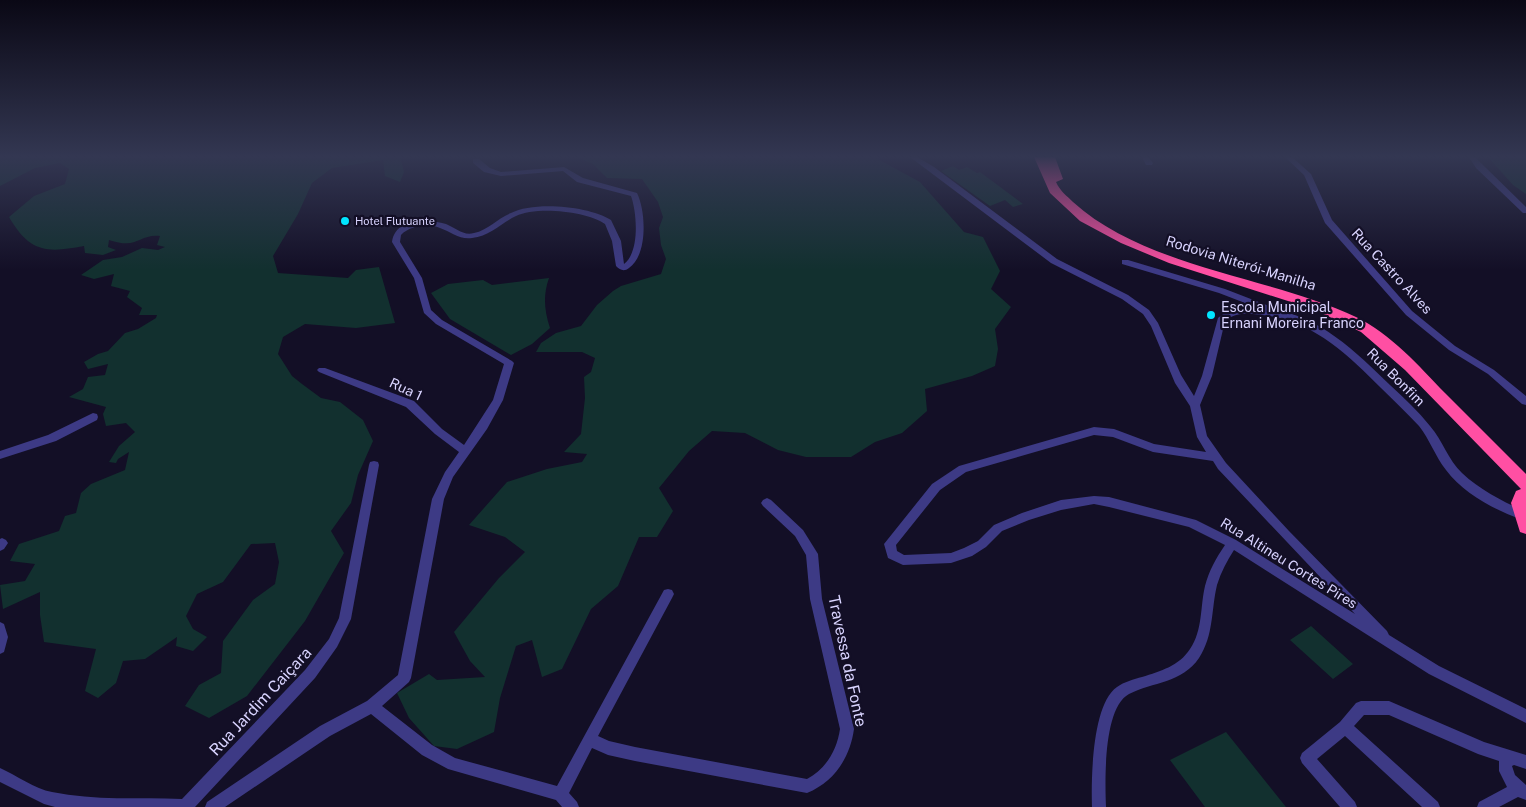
<svg xmlns="http://www.w3.org/2000/svg" width="1526" height="807" viewBox="0 0 1526 807" font-family="'Public Sans',sans-serif">
  <style>
    .green { fill: #12302f }
    .lines { fill: none; stroke-linecap: round; stroke-linejoin: round }
    .minor { fill: #3d3a85; fill-rule: evenodd }
    .highway { fill: #ff4fa3; fill-rule: evenodd }
    .poi-dot { fill: #00e5ff; stroke: #130f26; stroke-width: 2 }
    .labels { text-anchor: middle; stroke-width: 4.5; stroke-linejoin: round; paint-order: stroke }
    .far-poi-label { font-size: 11px; fill: #d9d4ff; stroke: #130f26; text-anchor: start }
    .street-label { font-size: 14px; fill: #d9d4ff; stroke: #130f26 }
    .poi-label { font-size: 14px; fill: #d9d4ff; stroke: #130f26; text-anchor: start }
    .near-street-label { font-size: 16px; fill: #d9d4ff; stroke: #130f26 }
  </style>
  <rect width="100%" height="100%" fill="#130f26"/>
  <path class="green" d="M0,157H400L404,172L400,182L385,176L383,160L332,168L312,183L298,214L273,256L278,273L348,278L356,270L379,267L395,323L356,328L305,324L283,337L278,354L292,376L302,384L321,398L340,402L363,420L373,441L358,475L351,503L331,531L344,553L305,621L247,696L209,718L185,706L199,685L221,673L223,641L253,600L275,584L279,562L275,543L251,544L223,582L197,594L186,616L193,629L207,637L193,651L176,646L177,637L145,659L123,661L116,683L98,698L85,691L96,649L44,642L40,615V592L3,609L0,585L25,581L35,564L10,561L19,544L59,531L65,516L76,513L81,493L91,484L125,470L129,452L118,459L116,463L109,462L119,446L135,432L126,423L106,426L103,414L106,407L69,397L83,389L88,377L105,375L108,364L88,369L84,362L98,354L108,351L125,333L138,329L156,318L157,315H139L142,308L127,297L130,291L111,286L114,274L94,279L81,275L103,260L122,257L142,248L158,250L165,247L157,245L160,236C138,234 139,250 109,240L108,247L116,250L103,255L85,253L84,246C47,253 30,253 9,217L34,196L65,184L69,169L60,163L35,168L0,186Z
    M577,157H874L920,182L964,232L983,237L1000,271L991,289L1011,307L995,329L998,349L995,366L972,376L925,389L927,411L902,433L875,442L851,457H806L778,450L745,433L712,431L689,451L659,488L673,511L657,537H639L618,586L591,609L562,669L542,677L532,640L516,646L500,698L494,732L457,749L434,746L409,718L397,693L429,674L437,680L485,677L470,661L454,632L499,578L525,552L505,537L469,525L507,482L547,469L582,462L587,454L564,452L581,434L585,398L584,377L591,372L595,358L582,352H536L541,343L556,333L581,326L597,305L613,291L621,286L661,274L666,259L661,245L659,228L663,217L658,202L642,179L607,178L593,164Z
    M1488,157H1526V194L1513,185Z
    M953,166L959,170L967,167L977,173L980,172L1023,204L1013,207L1005,200L990,206L941,171Z
    M549,278C543,295 544,310 550,328L532,344L511,355L450,319L431,293L448,284L483,280L492,285Z
    M1311,626L1353,664L1333,679L1290,640Z
    M1226,732L1286,807H1205L1170,760Z"/>
  <g class="lines">
    <path class="minor" d="M910,157H917L934,167L1057,259L1128,295L1149,310L1158,323L1181,375L1194,396L1202,376L1218,318C1229,308 1244,307 1258,308L1219,293L1122,264V260H1128L1225,289L1269,306L1270,309C1319,315 1356,352 1390,385C1404,398 1418,411 1430,426C1443,441 1448,460 1462,473C1480,490 1502,501 1524,511L1526,514L1524,517L1520,519C1493,509 1463,493 1446,470C1435,456 1430,440 1419,426C1407,413 1394,401 1381,388C1347,354 1312,320 1262,315C1249,313 1235,312 1225,321L1212,376L1200,405L1207,436L1226,463L1289,531L1387,631L1389,635L1439,666L1526,709V723L1429,674L1234,550C1227,561 1221,572 1217,585C1211,610 1214,635 1199,658C1182,683 1153,682 1129,694C1103,708 1105,781 1106,807H1092C1091,779 1092,704 1117,687C1124,682 1134,679 1142,677C1161,671 1179,666 1190,649C1203,630 1200,607 1205,586C1209,571 1216,558 1225,545L1189,527L1109,507L1094,504L1061,510L1029,520L1002,531L986,547L972,556L951,563L903,565L888,558L884,544L932,484L959,466L1094,427L1114,429L1154,444L1206,452L1197,437L1190,406L1175,383L1151,326L1143,314L1122,299L1051,263ZM1094,435L1113,437L1153,452L1213,461L1218,469L1355,614L1236,540L1196,520L1109,497L1094,496L1061,500L1022,513L994,525L978,541L964,548L951,553L904,555L897,551L896,545L940,490L966,472Z
      M1142,157H1148L1153,163L1152,165H1146Z
      M1285,157H1292L1311,174L1332,220L1412,311L1455,346L1494,370L1526,396V405L1522,404L1488,374L1449,350L1406,315L1325,223L1304,175Z
      M1469,157H1475L1482,164L1526,207V213H1523L1476,168Z
      M473,159H479L490,168L501,172L564,167L583,178L637,193C646,211 648,255 629,268C624,272 620,270 616,266L612,241L605,224C587,211 536,206 516,216C501,223 490,236 472,238C460,240 451,232 440,228C428,223 411,225 401,235L400,242L422,278L431,310L442,320L512,361L514,363L503,400L487,429L453,477L444,499L411,678L409,682L382,706L432,745L455,758L557,786L664,590L668,589L672,590L674,594L672,598L598,736L609,741L635,747L807,779C826,769 837,750 840,729L810,599L806,555L795,536L763,506L761,503L763,500L767,498L771,500L803,530L818,554L822,599L854,729C850,758 834,782 807,793L635,761L608,755L592,748L569,793L577,802L579,807H562L556,800L448,769L422,755L371,714L330,736L225,807H205L207,802L320,726L367,701L398,675L432,499L445,472L459,452L435,434L406,407L319,372L317,370L319,368H325L414,401L442,429L464,445L493,400L504,364L436,324L424,313L414,278L392,242C395,218 427,218 446,224C456,228 463,236 474,233C488,230 498,218 511,213C534,201 589,206 611,220L621,241L624,264C640,252 637,213 631,196L577,182L563,171L501,176L484,172L473,163Z
      M93,413L97,414L98,417L97,420L56,441L0,459V451L48,435Z
      M374,461L378,462L379,465L351,619L337,647L315,678L195,807H55L44,804L0,782V768C16,775 35,789 52,792C95,801 139,797 182,799L305,670L329,639L339,618L369,465L370,462Z
      M2,538L6,540L8,543L4,549L0,551V539Z
      M0,622L4,624L8,637L4,652L0,654Z
      M1361,701H1389L1484,742L1526,755V769L1514,765L1512,766L1515,775L1526,785V800L1518,797L1499,807H1477L1479,802L1507,787L1499,771V761L1478,754L1389,715H1364L1354,726L1438,802L1440,807H1422L1345,736L1317,759L1355,802L1357,807H1340L1302,763L1300,758L1302,753L1340,722L1356,703Z"/>
    <path class="highway" d="M1034,157H1055L1063,179L1056,182C1060,191 1067,196 1073,202C1146,268 1269,276 1356,317C1391,334 1419,366 1445,393C1472,420 1499,447 1526,474V534L1520,532L1511,503L1516,491L1521,489L1405,370L1361,332L1313,309L1169,263L1121,243L1080,221L1050,193Z"/>
  </g>
  <linearGradient id="sky" x2="0" y2="1"><stop stop-color="#0a0815"/><stop offset="0.58" stop-color="#333752"/><stop offset="1" stop-color="#333752" stop-opacity="0"/></linearGradient>
  <rect width="1526" height="270" fill="url(#sky)"/>
  <g class="poi-dot">
    <circle cx="345" cy="221" r="5"/>
    <circle cx="1211" cy="315" r="5"/>
  </g>
  <g class="labels">
    <g class="far-poi-label">
      <text x="355" y="225">Hotel Flutuante</text>
    </g>
    <g class="street-label">
      <text transform="translate(1241 263) rotate(17)" y="5">Rodovia Niterói-Manilha</text>
      <text transform="translate(1392 271) rotate(47)" y="5">Rua Castro Alves</text>
      <text transform="translate(1396 377) rotate(45)" y="5">Rua Bonfim</text>
      <text transform="translate(406 389) rotate(25)" y="5">Rua 1</text>
      <text transform="translate(1289 563) rotate(32)" y="5">Rua Altineu Cortes Pires</text>
    </g>
    <g class="poi-label">
      <text x="1221" y="312">Escola Municipal<tspan x="1221" dy="16">Ernani Moreira Franco</tspan></text>
    </g>
    <g class="near-street-label">
      <text transform="translate(848 661) rotate(78)" y="6">Travessa da Fonte</text>
      <text transform="translate(260 701) rotate(-47)" y="6">Rua Jardim Caiçara</text>
    </g>
  </g>
</svg>
